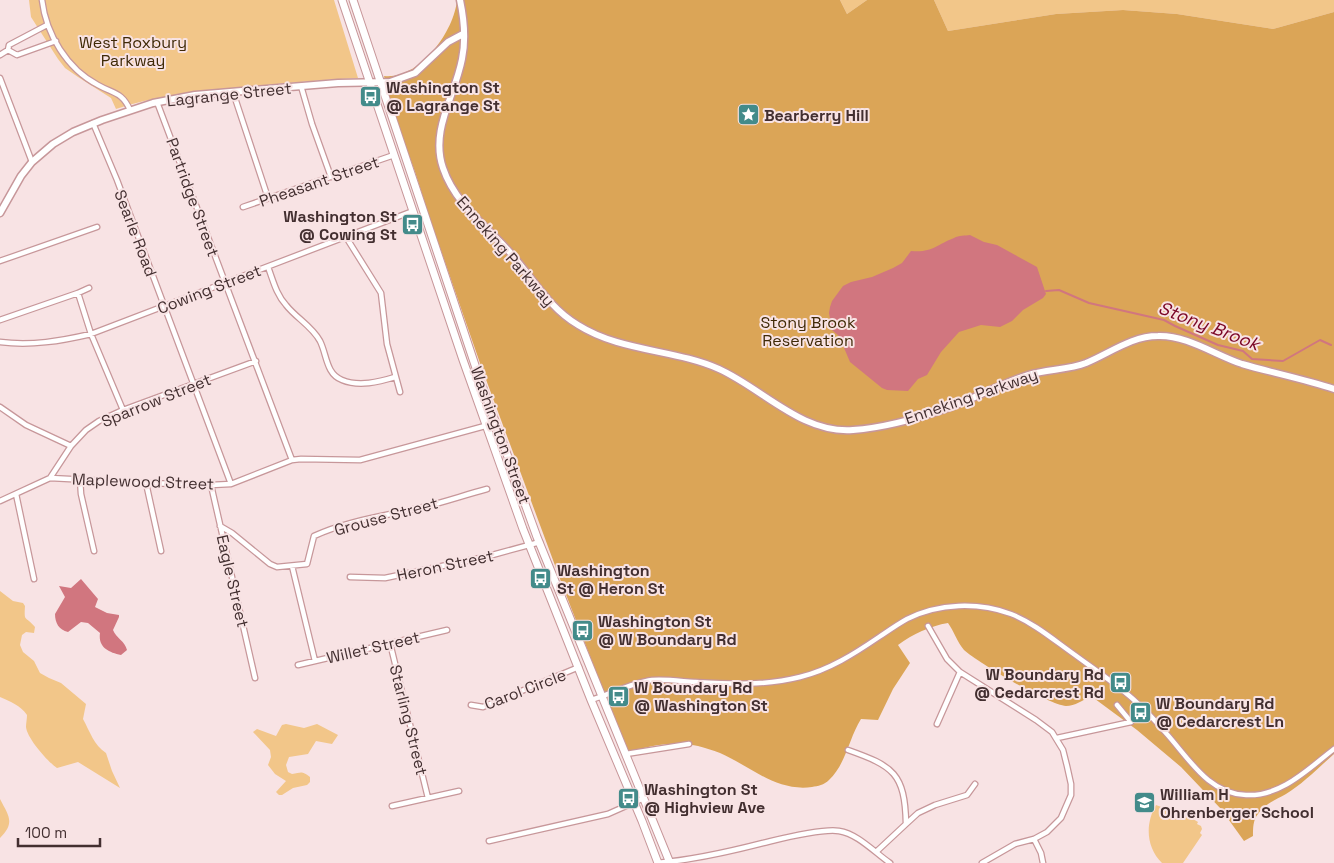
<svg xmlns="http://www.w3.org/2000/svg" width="1334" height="863" viewBox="0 0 1334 863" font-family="'Space Grotesk',sans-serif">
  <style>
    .green { fill: #f2c689 }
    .forest { fill: #dba557 }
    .water { fill: #d1767f }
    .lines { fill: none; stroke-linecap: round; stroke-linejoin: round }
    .stream { stroke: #d1767f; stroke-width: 2 }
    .minor-casing { stroke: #c7979a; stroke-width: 7 }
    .secondary-casing { stroke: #c7979a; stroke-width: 9 }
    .primary-casing { stroke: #c7979a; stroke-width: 9 }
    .minor { stroke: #fff; stroke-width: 4.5 }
    .secondary { stroke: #fff; stroke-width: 6 }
    .primary { stroke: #fff; stroke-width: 7 }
    .labels { text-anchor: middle; stroke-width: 4; stroke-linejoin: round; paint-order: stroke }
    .park-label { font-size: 16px; fill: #3f2906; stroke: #f8e3e4 }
    .poi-label { font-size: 16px; font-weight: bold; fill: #432f30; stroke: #f8e3e4; text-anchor: start }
    .street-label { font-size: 16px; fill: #432f30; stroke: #f8e3e4 }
    .water-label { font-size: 18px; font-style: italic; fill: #7a0526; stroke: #f8e3e4 }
  </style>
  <rect width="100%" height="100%" fill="#f8e3e4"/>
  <path class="green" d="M29,0H334L358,78C317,80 276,84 236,88C196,92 154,96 116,109L111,98L78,77L65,68L58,59L31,17Z
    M840,0H867L847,14Z
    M934,0H1334V12L1273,29L1177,14L1123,10L1056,14L948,31Z
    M0,591L13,601L23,603L25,606C24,623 25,615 35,627L34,633L26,632L22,635L20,645L23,652L34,661L40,673L49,678L61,683L86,704L83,719C90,732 94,745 106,753L112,771L120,788L78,762L57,768C47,761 27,738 26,727C26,723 27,719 27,715C20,705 11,702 0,697Z
    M286,724L304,728L317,724L338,735L332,744L316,741L308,754L289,757L286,765L288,772L292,774C301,773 301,770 310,777V782L307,785L293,788L282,795H279L276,792L286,781L275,774L268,765L271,757L270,750L253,732L257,729L276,736L282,725Z
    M0,799C8,815 16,822 0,838Z
    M1156,805L1193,819L1198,822L1197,824L1201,826L1202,829L1200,833L1202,835L1183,863H1162C1146,847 1145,824 1156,805Z"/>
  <path class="forest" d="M457,0H840L847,14L867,0H934L948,31L1056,14L1123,10L1177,14L1273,29L1334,12V754C1319,767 1304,783 1286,794C1276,800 1265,803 1258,814C1253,820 1253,828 1253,836L1244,841L1221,809L1181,767L1137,730L1091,696C1083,700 1075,706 1066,706C1049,705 977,662 964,650C957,642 954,631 948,623C930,626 913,634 898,645L910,663L893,689L878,720L861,719C849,738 846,764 829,780C824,785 818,786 812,787C776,792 750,766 720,753C713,750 705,748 698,746C674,741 648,745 626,754L609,705L563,587L481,366L430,219L415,172L394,114L384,76C419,80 454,32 457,0Z"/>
  <path class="water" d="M970,235L984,242L997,245L1037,267L1046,294L1043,298L1023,310L1012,321L1000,327L981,325L959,332L941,352L927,375L918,379L908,391L887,390L882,388L850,362L839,336L832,330L829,313L830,307L832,301L843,286L851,282L872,277L893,268L902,263L911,251C932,253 936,245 954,238C959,235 965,236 970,235Z
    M81,579L98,599L95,607L107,613L119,615V617L113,630C116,638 125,641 127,650L121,655C108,652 98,647 100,633L88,623L81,622L68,632C59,630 55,623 55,614L65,597L59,586L71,588Z"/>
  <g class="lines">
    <path class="stream" d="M1046,291L1059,290L1089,303L1164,320L1175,326L1218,345L1243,351L1252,359L1283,361L1320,340L1331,345"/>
    <defs>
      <path id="minor" d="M42,0C46,34 67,69 98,85C114,94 122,92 130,110
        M8,50L17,55L56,41
        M0,55L8,50L9,45L47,25
        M0,78L32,162
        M301,86L312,124L331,177
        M233,92L268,198
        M157,102L292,460
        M93,123L117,180L231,484
        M243,207L394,155
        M346,237L381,293L387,344L400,392
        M0,261L97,227
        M268,267C273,280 276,294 286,305C296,318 312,326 320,341C327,355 326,374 342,380C359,387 379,382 395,377
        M78,293L89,288
        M0,320L78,293L91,334L123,410
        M0,342C31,346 61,341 91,334L413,211
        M0,407L26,425L71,446
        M50,478L71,446L86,430L99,421L123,410L256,361
        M80,479L81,494L94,551
        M146,483L161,551
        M211,485L255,678
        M16,494L34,579
        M0,501L50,478L146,483L211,485L231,484L292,460L301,459L360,460L496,423
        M220,526L232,533L270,564L277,567L307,564L314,536C346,521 384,516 419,508C442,503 464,495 487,489
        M292,566L315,661
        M350,577L385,578L485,557L540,542
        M928,626L947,659L960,672L1036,720L1052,732L1063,750L1067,766L1071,784V795L1061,818L1047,832L1034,839L1015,844L982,863
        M390,643L428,798
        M298,665L447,630
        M591,700C611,694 631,683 652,680C666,679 680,681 694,682C730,684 764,686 800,677C829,670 854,654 879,637C888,631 898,624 907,619C939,603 978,602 1011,614C1034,623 1055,641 1075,655C1094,669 1115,683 1133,699C1144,709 1155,720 1165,732C1188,757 1208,794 1246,795C1281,797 1308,769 1334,749
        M471,705L483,707L579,667
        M1117,705L1131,722
        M937,724L960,672
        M1057,738L1131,722
        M848,750C893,766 905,773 906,824L876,852
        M626,754L689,744
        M392,806L459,791
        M906,824L918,813L935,805L967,795L975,784
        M1034,839L1041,853L1043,863
        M489,841L608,814L644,798
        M657,863C693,860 728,852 763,843C780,839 822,828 839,831C858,834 874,852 890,863"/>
      <path id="secondary" d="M460,0C464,19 466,40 462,59C455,96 430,130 443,168C454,201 482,223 505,247C530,273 546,306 578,325C621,352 674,349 719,369C763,389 802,434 853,430C883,428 922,417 951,407C977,397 1002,383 1028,375C1047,369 1068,370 1086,363C1110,353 1132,336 1158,336C1187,335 1215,355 1242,364C1273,373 1304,379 1334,389
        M0,213L21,176L32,162L53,144L73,132L102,120L153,103L195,95L338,83L390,82L415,73L448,42L463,34"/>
      <path id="primary" d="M342,0L463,360L523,529L591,700L642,821L658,863
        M353,0L479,377L537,537L670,863"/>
    </defs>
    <use href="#minor" class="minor-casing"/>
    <use href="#secondary" class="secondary-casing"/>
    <use href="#primary" class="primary-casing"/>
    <use href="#minor" class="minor"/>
    <use href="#secondary" class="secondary"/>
    <use href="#primary" class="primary"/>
  </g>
  <defs>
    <symbol id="bus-square" viewBox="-11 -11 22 22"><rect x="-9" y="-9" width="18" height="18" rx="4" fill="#438b8a" stroke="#f8e3e4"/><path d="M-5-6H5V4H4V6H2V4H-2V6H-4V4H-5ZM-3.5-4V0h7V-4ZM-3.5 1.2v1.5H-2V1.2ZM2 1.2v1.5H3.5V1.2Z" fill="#fff"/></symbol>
    <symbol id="sight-square" viewBox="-11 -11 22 22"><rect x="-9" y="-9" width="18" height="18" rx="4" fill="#438b8a" stroke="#f8e3e4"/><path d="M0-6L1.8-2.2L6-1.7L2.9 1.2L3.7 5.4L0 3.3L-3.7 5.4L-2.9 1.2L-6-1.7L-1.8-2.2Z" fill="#fff"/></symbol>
    <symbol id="school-square" viewBox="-11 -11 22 22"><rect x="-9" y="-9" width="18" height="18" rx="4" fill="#438b8a" stroke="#f8e3e4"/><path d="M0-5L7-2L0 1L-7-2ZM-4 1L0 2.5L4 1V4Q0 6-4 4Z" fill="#fff"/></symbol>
  </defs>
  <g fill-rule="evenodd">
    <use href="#bus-square" x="358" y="84" width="25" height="25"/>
    <use href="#sight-square" x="736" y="102" width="25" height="25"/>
    <use href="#bus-square" x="400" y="212" width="25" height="25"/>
    <use href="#bus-square" x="528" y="566" width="25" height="25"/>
    <use href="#bus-square" x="570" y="618" width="25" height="25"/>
    <use href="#bus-square" x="1108" y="670" width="25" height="25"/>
    <use href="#bus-square" x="606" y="684" width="25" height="25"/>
    <use href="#bus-square" x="1128" y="700" width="25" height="25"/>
    <use href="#bus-square" x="616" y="786" width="25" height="25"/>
    <use href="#school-square" x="1132" y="790" width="25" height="25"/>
  </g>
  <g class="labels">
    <g class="park-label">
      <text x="133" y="48">West Roxbury<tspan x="133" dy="18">Parkway</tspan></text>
      <text x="808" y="328">Stony Brook<tspan x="808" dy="18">Reservation</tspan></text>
    </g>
    <g class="poi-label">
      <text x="386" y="93">Washington St<tspan x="386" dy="18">@ Lagrange St</tspan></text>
      <text x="764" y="121">Bearberry Hill</text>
      <text x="397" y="222" text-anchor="end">Washington St<tspan x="397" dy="18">@ Cowing St</tspan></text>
      <text x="557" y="576">Washington<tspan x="557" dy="18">St @ Heron St</tspan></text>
      <text x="598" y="627">Washington St<tspan x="598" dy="18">@ W Boundary Rd</tspan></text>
      <text x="1104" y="680" text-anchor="end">W Boundary Rd<tspan x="1104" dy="18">@ Cedarcrest Rd</tspan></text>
      <text x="634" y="693">W Boundary Rd<tspan x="634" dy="18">@ Washington St</tspan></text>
      <text x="1156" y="709">W Boundary Rd<tspan x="1156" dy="18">@ Cedarcrest Ln</tspan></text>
      <text x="644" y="795">Washington St<tspan x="644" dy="18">@ Highview Ave</tspan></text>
      <text x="1160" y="800">William H<tspan x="1160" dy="18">Ohrenberger School</tspan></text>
    </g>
    <g class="street-label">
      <text transform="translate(229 94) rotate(-6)" y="6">Lagrange Street</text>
      <text transform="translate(319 181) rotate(-19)" y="6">Pheasant Street</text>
      <text transform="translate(193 197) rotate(70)" y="6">Partridge Street</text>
      <text transform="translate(136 233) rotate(69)" y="6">Searle Road</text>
      <text transform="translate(506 251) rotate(49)" y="6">Enneking Parkway</text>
      <text transform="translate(209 289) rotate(-21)" y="6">Cowing Street</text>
      <text transform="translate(971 396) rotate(-19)" y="6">Enneking Parkway</text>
      <text transform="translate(156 400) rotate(-22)" y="6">Sparrow Street</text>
      <text transform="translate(501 435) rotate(70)" y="6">Washington Street</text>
      <text transform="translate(143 481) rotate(2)" y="6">Maplewood Street</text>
      <text transform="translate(386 516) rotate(-15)" y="6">Grouse Street</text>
      <text transform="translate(445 565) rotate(-12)" y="6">Heron Street</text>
      <text transform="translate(233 581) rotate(77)" y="6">Eagle Street</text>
      <text transform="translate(373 647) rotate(-13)" y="6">Willet Street</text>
      <text transform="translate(525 689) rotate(-21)" y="6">Carol Circle</text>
      <text transform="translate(409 720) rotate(76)" y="6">Starling Street</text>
    </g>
    <g class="water-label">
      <text transform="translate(1209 326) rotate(21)" y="6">Stony Brook</text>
    </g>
  </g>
  <path d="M18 838v8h82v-8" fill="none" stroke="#432f30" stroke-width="2.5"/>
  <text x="25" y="838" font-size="15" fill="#432f30" stroke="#f8e3e4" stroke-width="4" paint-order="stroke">100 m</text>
</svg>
